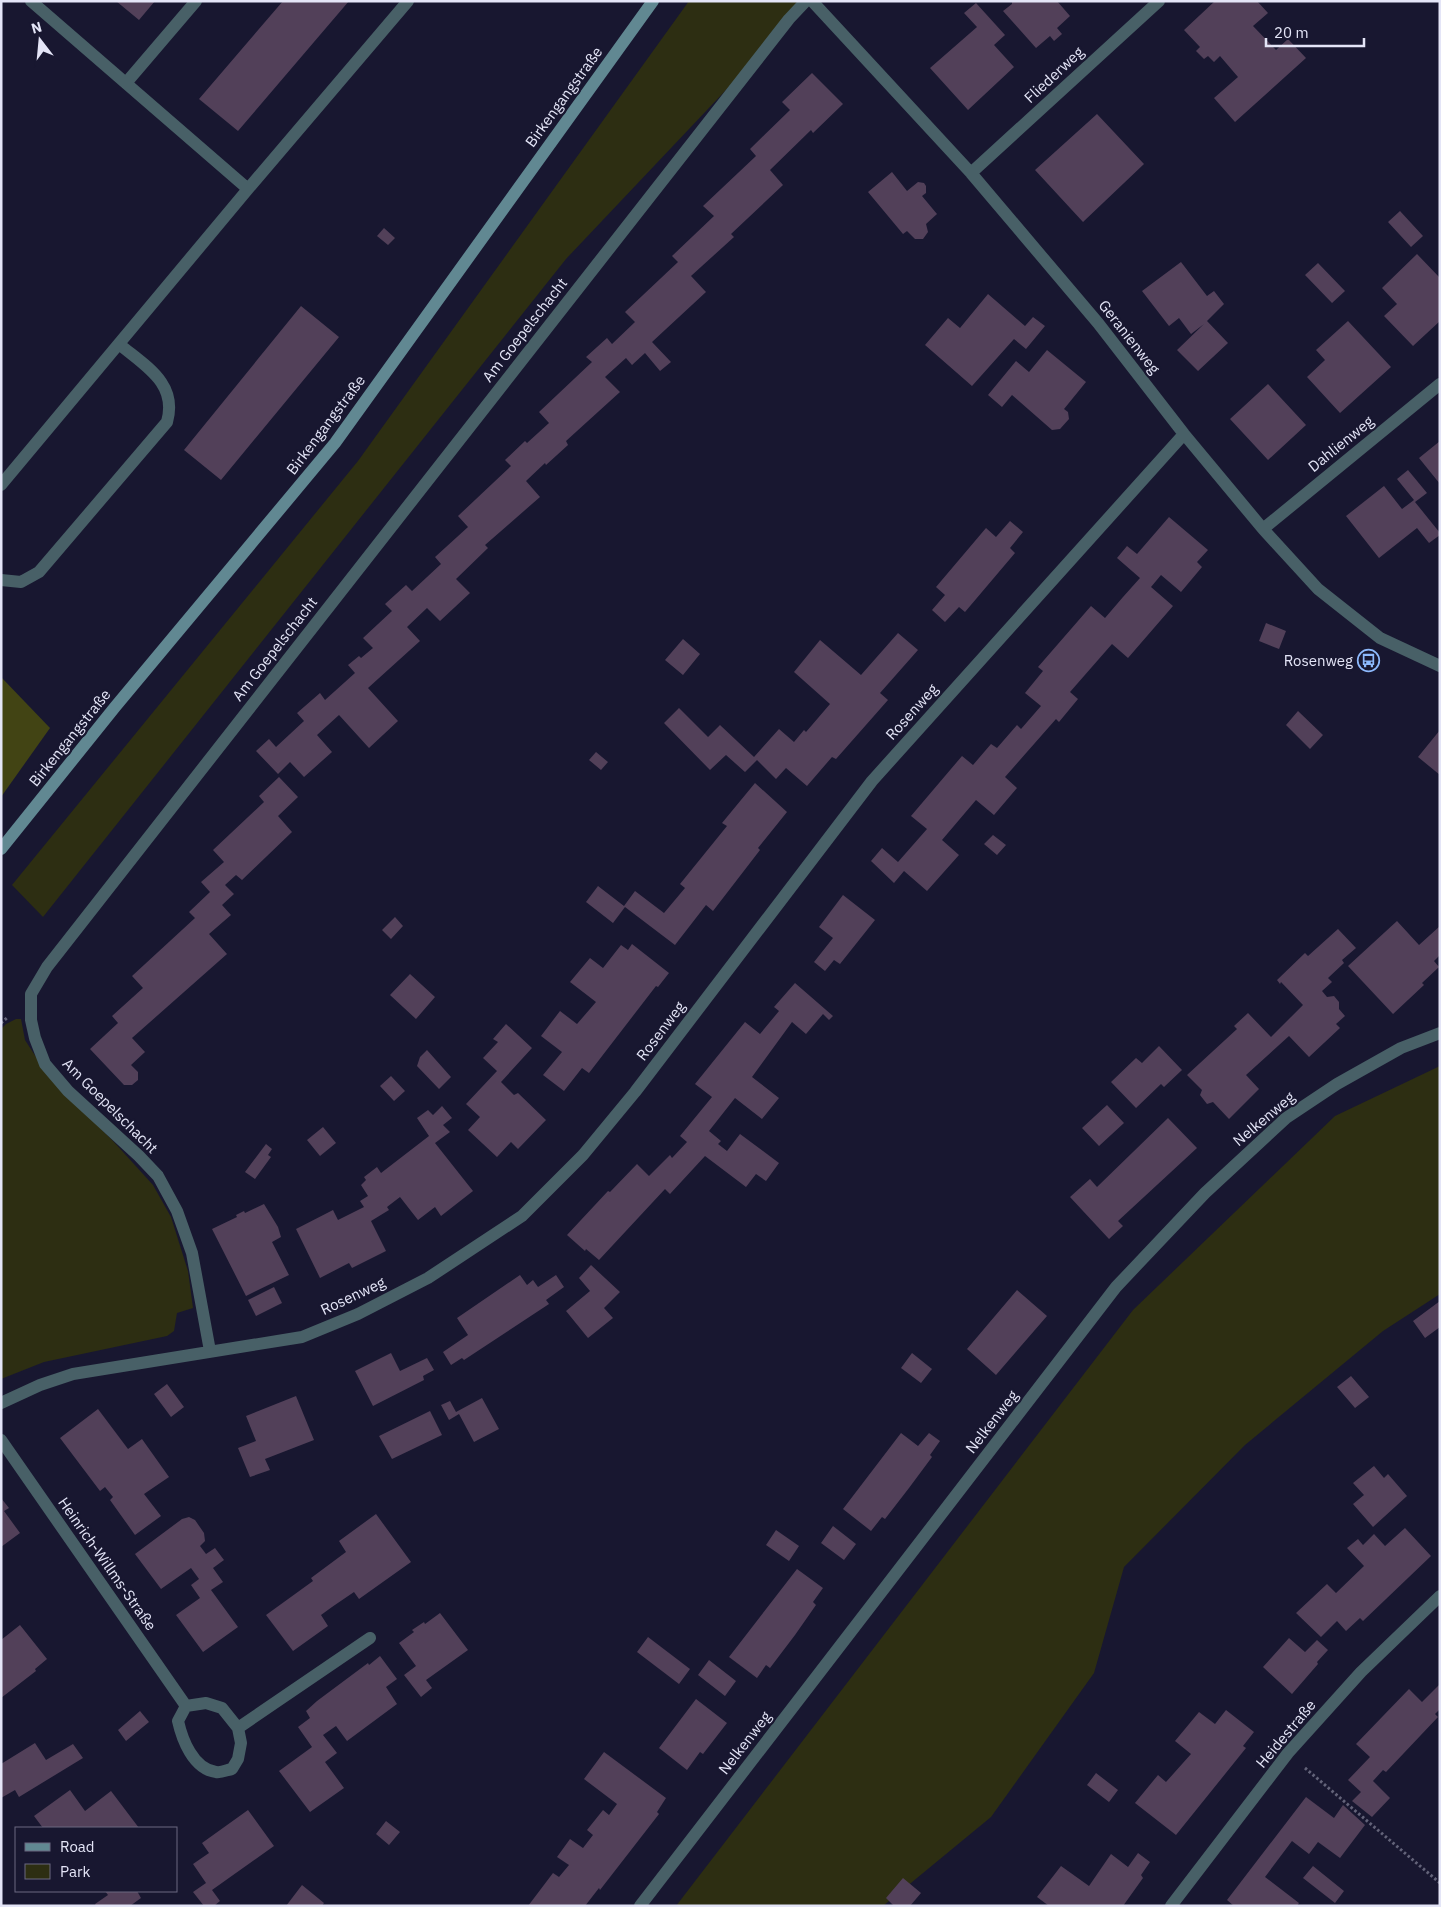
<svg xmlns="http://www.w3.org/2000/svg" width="1441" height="1907" viewBox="0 0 1441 1907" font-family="'IBM Plex Sans',sans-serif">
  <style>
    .green { fill: #2d2e12 }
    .forest { fill: #424414 }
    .building { fill: #524059 }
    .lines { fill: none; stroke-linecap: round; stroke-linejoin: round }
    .path { stroke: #636379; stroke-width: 3; stroke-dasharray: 2.5 2.5; stroke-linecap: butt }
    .lane { stroke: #486067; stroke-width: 12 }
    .street { stroke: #486067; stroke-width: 12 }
    .secondary { stroke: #618892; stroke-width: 12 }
    .labels { text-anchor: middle; stroke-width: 4.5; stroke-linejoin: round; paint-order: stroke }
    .street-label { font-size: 15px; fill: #e4e5f7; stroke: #181730 }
    .poi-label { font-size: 15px; fill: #e4e5f7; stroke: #181730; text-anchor: end }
  </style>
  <rect width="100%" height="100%" fill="#181730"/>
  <path class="green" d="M689,1H810L566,259L43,917L12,885L358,461Z
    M16,1019H21L25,1040L36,1057L71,1099L113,1141L153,1185L171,1217L188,1271L193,1308L177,1313L174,1331L167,1336L44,1362L1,1379V1029L6,1024Z
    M1440,1066V1294L1383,1331L1245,1445L1124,1567L1094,1673L991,1817L883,1906H676L1133,1310L1335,1116Z"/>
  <path class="forest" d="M1,677L50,728L1,797Z"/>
  <path class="building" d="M116,1H155L139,20Z
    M283,1H349L238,131L199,99Z
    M1012,1H1057L1070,16L1057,28L1062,34L1054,41L1050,36L1036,48L1003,11L1012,4Z
    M1215,1H1257L1268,13L1253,26L1276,50L1288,39L1306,58L1235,122L1214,98L1238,77L1220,56L1214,62L1208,56L1204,59L1196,51L1200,47L1184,30Z
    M976,3L1005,35L994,45L1014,67L968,110L930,68L977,27L964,13Z
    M812,73L843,104L813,133L811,130L770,170L783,185L731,234L734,237L691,276L706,292L652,342L671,362L660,371L645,353L632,365L626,358L605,377L620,392L566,441L568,445L546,465L545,463L526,481L540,497L485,545L488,548L456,579L470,593L440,621L427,608L407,627L420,641L368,688L398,721L369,748L339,715L317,735L332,752L304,777L290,762L278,774L256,751L269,739L276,747L304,721L297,713L320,693L325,700L355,673L348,665L359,656L361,658L373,648L363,638L392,611L385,604L406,585L412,591L441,564L435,557L468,527L458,516L511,466L505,460L525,441L527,443L549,423L539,412L592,362L586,357L607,338L612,344L635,322L625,312L678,262L672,256L714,216L703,206L756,156L750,149L790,110L782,102Z
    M1097,114L1144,164L1083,222L1035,170Z
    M892,172L907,191L918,182L924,183L926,186V193L922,196L937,214L926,224L928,232L923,239H915L907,231L903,234L868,192Z
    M1400,211L1423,236L1411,247L1388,222Z
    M384,228L395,238L388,245L377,236Z
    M1417,254L1440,278V321L1413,346L1384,316L1397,304L1382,288Z
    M1181,262L1207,296L1214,291L1224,304L1207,321L1228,343L1198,371L1177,350L1204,324L1191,334L1179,318L1169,326L1142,291Z
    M1318,263L1345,291L1332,303L1305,275Z
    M988,294L1025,326L1033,317L1045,326L1026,349L1014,339L972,386L925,345L948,318L960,328Z
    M301,306L339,337L221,480L184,450Z
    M1348,321L1391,367L1340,413L1307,377L1325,360L1316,350Z
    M1047,350L1086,382L1064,409L1068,412L1069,419L1060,429L1052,430L1012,395L1002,407L988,395L1016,361L1029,372Z
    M1268,384L1306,425L1268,460L1230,419Z
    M1440,441V484L1419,458Z
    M1408,470L1427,493L1415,502L1440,533V535L1429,543L1417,528L1379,558L1346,516L1384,486L1402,509L1414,500L1397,479Z
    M1169,517L1208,550L1197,562L1202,567L1181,592L1161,575L1151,587L1173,606L1128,658L1112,644L1070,692L1078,699L1059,722L1056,719L1005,777L1017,788L994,815L976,800L942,840L959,855L927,891L904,871L894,883L871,861L882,848L898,862L927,829L911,816L962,756L973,765L991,744L997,748L1017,725L1021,729L1041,706L1025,693L1043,671L1038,667L1091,606L1105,618L1123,597L1140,578L1117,558L1127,546L1137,554Z
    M1010,521L1023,532L1010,548L1015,553L965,612L959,607L945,622L932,610L945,595L936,587L986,528L996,537Z
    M1266,623L1286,631L1279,649L1259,641Z
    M898,633L918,650L880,693L888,700L836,759L832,757L807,786L786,768L776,779L757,760L745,772L726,755L710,770L664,723L679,708L708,737L720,725L754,757L779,729L794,742L804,730L806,732L830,704L794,672L820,640L861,675Z
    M683,639L700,654L683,675L665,660Z
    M1298,711L1323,735L1310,749L1286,725Z
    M1440,730V775L1418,757Z
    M596,752L608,762L601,770L589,760Z
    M279,777L298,797L278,816L292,832L242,880L236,875L225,885L234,894L222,905L231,915L209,934L227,954L132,1038L145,1052L131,1065L138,1072V1080L132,1085H124L90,1049L118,1023L112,1016L143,988L132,976L195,918L189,912L210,892L201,882L224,862L213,850L264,802L259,796Z
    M755,783L787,812L758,848L760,850L713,911L706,905L675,945L625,907L613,923L586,902L598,886L624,906L635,891L664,913L685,888L680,884L727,826L722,823Z
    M993,835L1006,845L997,855L984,844Z
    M843,895L875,920L840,964L834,960L825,971L814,962L833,938L819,927Z
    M395,917L403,926L391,939L382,930Z
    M1397,921L1419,945L1440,926V955L1434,961L1439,967L1422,983L1424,985L1393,1014L1348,966Z
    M1338,929L1356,948L1342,960L1344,963L1328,978L1332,982L1322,991L1327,997L1334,996L1339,1002V1009L1345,1016L1336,1024L1340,1028L1309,1057L1289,1036L1246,1075L1259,1089L1229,1119L1213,1102L1207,1104L1200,1095L1202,1090L1187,1075L1237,1029L1234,1026L1248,1013L1271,1037L1303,1005L1281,982L1280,984L1277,980L1305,953L1308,956Z
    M632,944L669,973L658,987L656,986L589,1073L582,1068L564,1091L543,1075L562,1052L541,1036L560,1011L577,1024L596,1002L570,982L590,958L603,968L621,945L628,950Z
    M410,974L435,997L416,1019L390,995Z
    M795,983L833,1016L829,1020L823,1014L806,1034L792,1022L752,1077L779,1098L762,1119L735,1098L709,1131L721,1141L718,1144L727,1151L740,1134L779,1163L766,1181L756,1174L746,1187L705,1156L670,1194L665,1189L599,1260L586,1249L585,1251L567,1235L608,1191L610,1192L637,1164L649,1176L670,1155L672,1158L687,1142L680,1136L712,1097L695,1084L745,1022L760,1034L779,1011L774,1007Z
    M506,1024L532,1048L501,1082L514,1095L518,1093L546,1120L518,1149L511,1142L497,1157L468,1130L480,1117L466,1104L497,1071L483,1058L498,1042L493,1039Z
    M1159,1046L1182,1070L1164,1087L1161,1084L1136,1108L1111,1082L1136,1058L1142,1063Z
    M427,1050L451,1077L439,1089L417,1066L420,1057Z
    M391,1076L405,1091L394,1101L380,1086Z
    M1107,1105L1124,1123L1099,1146L1082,1128Z
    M442,1106L452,1118L443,1125L450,1132L435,1143L473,1191L441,1216L435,1207L418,1220L400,1197L387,1207L389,1210L371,1221L386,1251L352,1268L349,1263L320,1278L296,1229L333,1210L338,1220L364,1207L360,1201L368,1196L361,1185L366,1180L364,1177L377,1167L381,1173L429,1136L417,1118L428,1110L433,1115Z
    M1168,1118L1197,1148L1118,1221L1123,1226L1109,1239L1070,1197L1090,1179L1097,1187Z
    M323,1127L336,1143L320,1156L307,1140Z
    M266,1144L272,1149L268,1155L271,1157L255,1179L245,1172Z
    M264,1204L278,1227L281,1237L272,1242L289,1275L246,1296L212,1229L237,1217L236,1215L244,1211L245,1213Z
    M591,1265L620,1292L604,1308L613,1318L588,1338L566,1311L590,1291L579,1278Z
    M520,1275L527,1285L533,1280L538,1287L556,1275L564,1287L546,1300L549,1304L464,1360L462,1358L451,1365L443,1352L468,1335L457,1318Z
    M274,1287L282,1303L256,1316L248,1300Z
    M1017,1290L1047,1316L996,1375L967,1349Z
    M1440,1301V1327L1425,1338L1413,1321Z
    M391,1353L400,1371L427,1358L434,1370L423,1376L424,1380L373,1406L355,1371Z
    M912,1353L932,1369L921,1383L901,1368Z
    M1351,1376L1369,1397L1355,1408L1337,1387Z
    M167,1384L184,1407L171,1417L154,1394Z
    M296,1396L314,1440L265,1459L270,1470L250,1477L238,1448L256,1441L246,1416Z
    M482,1398L499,1429L474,1442L459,1414L449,1420L441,1405L450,1401L456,1412Z
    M98,1409L128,1449L142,1439L169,1477L144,1494L161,1516L135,1535L110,1500L113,1497L105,1487L100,1491L60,1438Z
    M430,1411L442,1435L392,1459L379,1436Z
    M901,1433L918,1446L929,1433L940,1441L930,1455L932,1457L909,1488L885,1519L882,1517L871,1531L843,1509Z
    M1374,1466L1384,1478L1388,1474L1407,1496L1373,1527L1353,1504L1364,1495L1353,1483Z
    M1,1498L9,1508L4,1511L20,1533L1,1547Z
    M376,1514L411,1562L359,1599L354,1592L332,1607L321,1615L328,1626L293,1651L266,1615L313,1581L311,1578L346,1552L339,1541Z
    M189,1517L195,1520L204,1533L205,1541L200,1546L206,1554L215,1548L224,1560L213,1568L223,1582L211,1590L238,1627L203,1652L176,1615L200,1598L191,1585L199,1579L191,1568L161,1589L135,1554L182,1519Z
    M833,1526L856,1544L844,1560L821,1543Z
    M1405,1528L1431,1556L1363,1621L1360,1618L1346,1631L1337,1621L1321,1637L1296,1613L1327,1584L1336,1593L1364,1566L1347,1548L1358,1539L1363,1545L1374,1534L1385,1546Z
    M776,1530L799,1546L789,1561L766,1545Z
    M797,1569L823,1588L813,1602L816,1605L795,1635L770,1668L766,1665L757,1678L729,1657Z
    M440,1613L468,1650L426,1680L432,1688L421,1697L404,1675L416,1666L399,1643L414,1632L412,1630L424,1622L425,1624Z
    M20,1625L47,1659L35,1669L36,1671L1,1698V1640Z
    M648,1637L690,1669L679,1684L637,1652Z
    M1289,1638L1305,1652L1317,1640L1328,1650L1317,1662L1318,1664L1292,1694L1263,1667Z
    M380,1656L397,1679L386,1687L397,1704L347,1741L336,1726L323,1735L337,1753L325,1762L344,1788L310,1812L279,1771L312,1747L298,1727L310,1718L306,1711L317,1701L368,1663L369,1665Z
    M709,1660L736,1681L725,1696L698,1675Z
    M1440,1684V1709L1435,1714L1438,1717L1386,1772L1383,1770L1373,1781L1390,1798L1372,1817L1352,1801L1361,1792L1348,1780L1370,1757L1356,1744L1409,1689L1422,1702Z
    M696,1699L727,1723L703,1754L700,1752L687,1770L659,1748Z
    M1226,1710L1254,1732L1243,1746L1246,1748L1176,1835L1135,1803L1158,1775L1166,1782L1191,1754L1175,1741L1199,1712L1215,1724Z
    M140,1711L149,1722L126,1741L118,1730Z
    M35,1743L46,1760L73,1744L83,1758L19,1797L15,1790L1,1798V1764Z
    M604,1752L666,1798L657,1812L659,1814L600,1890L599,1888L585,1906H528L553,1873L559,1877L569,1865L557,1857L570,1839L583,1848L593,1835L587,1830L603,1810L609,1815L617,1804L584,1779Z
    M1096,1773L1118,1790L1109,1802L1087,1785Z
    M70,1790L85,1811L111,1791L139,1828H43L34,1816Z
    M1306,1797L1334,1818L1343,1805L1365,1825L1340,1858L1318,1842L1309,1854L1292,1841L1265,1877L1299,1903L1297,1906H1234L1227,1900Z
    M248,1810L274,1846L212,1890L220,1901L214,1906H204L193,1892L206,1883L193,1864L209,1853L202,1843Z
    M386,1821L400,1832L389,1845L376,1834Z
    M1138,1853L1150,1862L1141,1875L1143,1878L1123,1906H1049L1037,1897L1061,1866L1089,1886L1111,1854L1128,1867Z
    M1313,1866L1344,1891L1335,1903L1303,1878Z
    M903,1878L921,1893L910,1906H894L886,1898Z
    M302,1885L324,1903L322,1906H286Z
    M105,1891H137L141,1898L130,1906H96L95,1904L108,1895Z"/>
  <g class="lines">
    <path class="path" d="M1,1023L8,1017
      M1305,1768L1440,1883"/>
    <path class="lane" d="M31,1L248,189
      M126,83L196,1
      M1,485L248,189L408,1
      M1,580L21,582L39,572L167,422C178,383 145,366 119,344"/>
    <path class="street" d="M812,1L971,173L1098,323L1184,434L1263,529L1318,589L1380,638L1440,666
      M971,173L1159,1
      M1263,529L1440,384
      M210,1351L192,1253L177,1211L158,1176L139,1156L68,1091L45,1064L35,1038L31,1020V994L47,967L789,19L806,1
      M1,1403L40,1385L73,1374L302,1337L358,1314L428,1278L522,1216L583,1155L635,1092L872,781L1184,434
      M1,1440L186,1706
      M206,1703L222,1708L238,1728L241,1743L238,1759L232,1769C227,1770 221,1773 216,1772C193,1769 182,1739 178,1721L186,1706Z
      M238,1728L370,1638
      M640,1906L1116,1287L1205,1193L1286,1118L1337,1084L1401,1048L1440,1033
      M1171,1906L1288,1753L1361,1672L1440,1596"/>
    <path class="secondary" d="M1,849L115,707L335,443L653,1"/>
  </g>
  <defs>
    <symbol id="bus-ring" viewBox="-11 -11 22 22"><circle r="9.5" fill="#181730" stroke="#8db9fc" stroke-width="1.5"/><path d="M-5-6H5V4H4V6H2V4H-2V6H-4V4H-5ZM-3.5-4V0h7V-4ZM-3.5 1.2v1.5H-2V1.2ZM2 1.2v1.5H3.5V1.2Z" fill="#8db9fc"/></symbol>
  </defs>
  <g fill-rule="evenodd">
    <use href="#bus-ring" x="1356" y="648" width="25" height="25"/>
  </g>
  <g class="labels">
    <g class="street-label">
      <text transform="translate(1054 75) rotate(-43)" y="5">Fliederweg</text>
      <text transform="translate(564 97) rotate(-54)" y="5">Birkengangstraße</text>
      <text transform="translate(525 330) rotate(-52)" y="5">Am Goepelschacht</text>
      <text transform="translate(1129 337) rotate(52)" y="5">Geranienweg</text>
      <text transform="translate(326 425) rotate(-53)" y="5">Birkengangstraße</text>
      <text transform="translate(1341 444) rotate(-39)" y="5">Dahlienweg</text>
      <text transform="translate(275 649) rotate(-52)" y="5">Am Goepelschacht</text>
      <text transform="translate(912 712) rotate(-48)" y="5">Rosenweg</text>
      <text transform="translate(70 738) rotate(-51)" y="5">Birkengangstraße</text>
      <text transform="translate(661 1031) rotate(-53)" y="5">Rosenweg</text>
      <text transform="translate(110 1106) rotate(45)" y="5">Am Goepelschacht</text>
      <text transform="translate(1264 1119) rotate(-40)" y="5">Nelkenweg</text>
      <text transform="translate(353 1296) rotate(-25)" y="5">Rosenweg</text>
      <text transform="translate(992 1422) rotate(-52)" y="5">Nelkenweg</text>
      <text transform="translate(107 1564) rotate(55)" y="5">Heinrich-Willms-Straße</text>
      <text transform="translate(1286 1734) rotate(-50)" y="5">Heidestraße</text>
      <text transform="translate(745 1743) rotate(-52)" y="5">Nelkenweg</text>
    </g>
    <g class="poi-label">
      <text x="1353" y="666">Rosenweg</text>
    </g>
  </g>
  <rect width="1441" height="1907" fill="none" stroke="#e4e5f7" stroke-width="5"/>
  <rect x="15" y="1827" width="162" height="65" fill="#181730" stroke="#6a6980"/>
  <rect x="25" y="1843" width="25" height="8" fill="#618892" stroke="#6a6980"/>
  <text x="60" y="1852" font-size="15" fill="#e4e5f7">Road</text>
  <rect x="25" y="1864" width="25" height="15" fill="#2d2e12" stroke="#6a6980"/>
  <text x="60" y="1877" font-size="15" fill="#e4e5f7">Park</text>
  <g transform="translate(40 40) rotate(344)" stroke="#181730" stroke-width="4" paint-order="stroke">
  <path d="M0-4L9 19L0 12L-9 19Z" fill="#e4e5f7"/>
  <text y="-8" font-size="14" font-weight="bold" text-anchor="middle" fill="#e4e5f7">N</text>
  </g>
  <path d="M1266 38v8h98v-8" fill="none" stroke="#e4e5f7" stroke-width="2.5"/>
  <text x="1274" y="38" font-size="15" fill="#e4e5f7" stroke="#181730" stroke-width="4" paint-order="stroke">20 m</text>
</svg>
